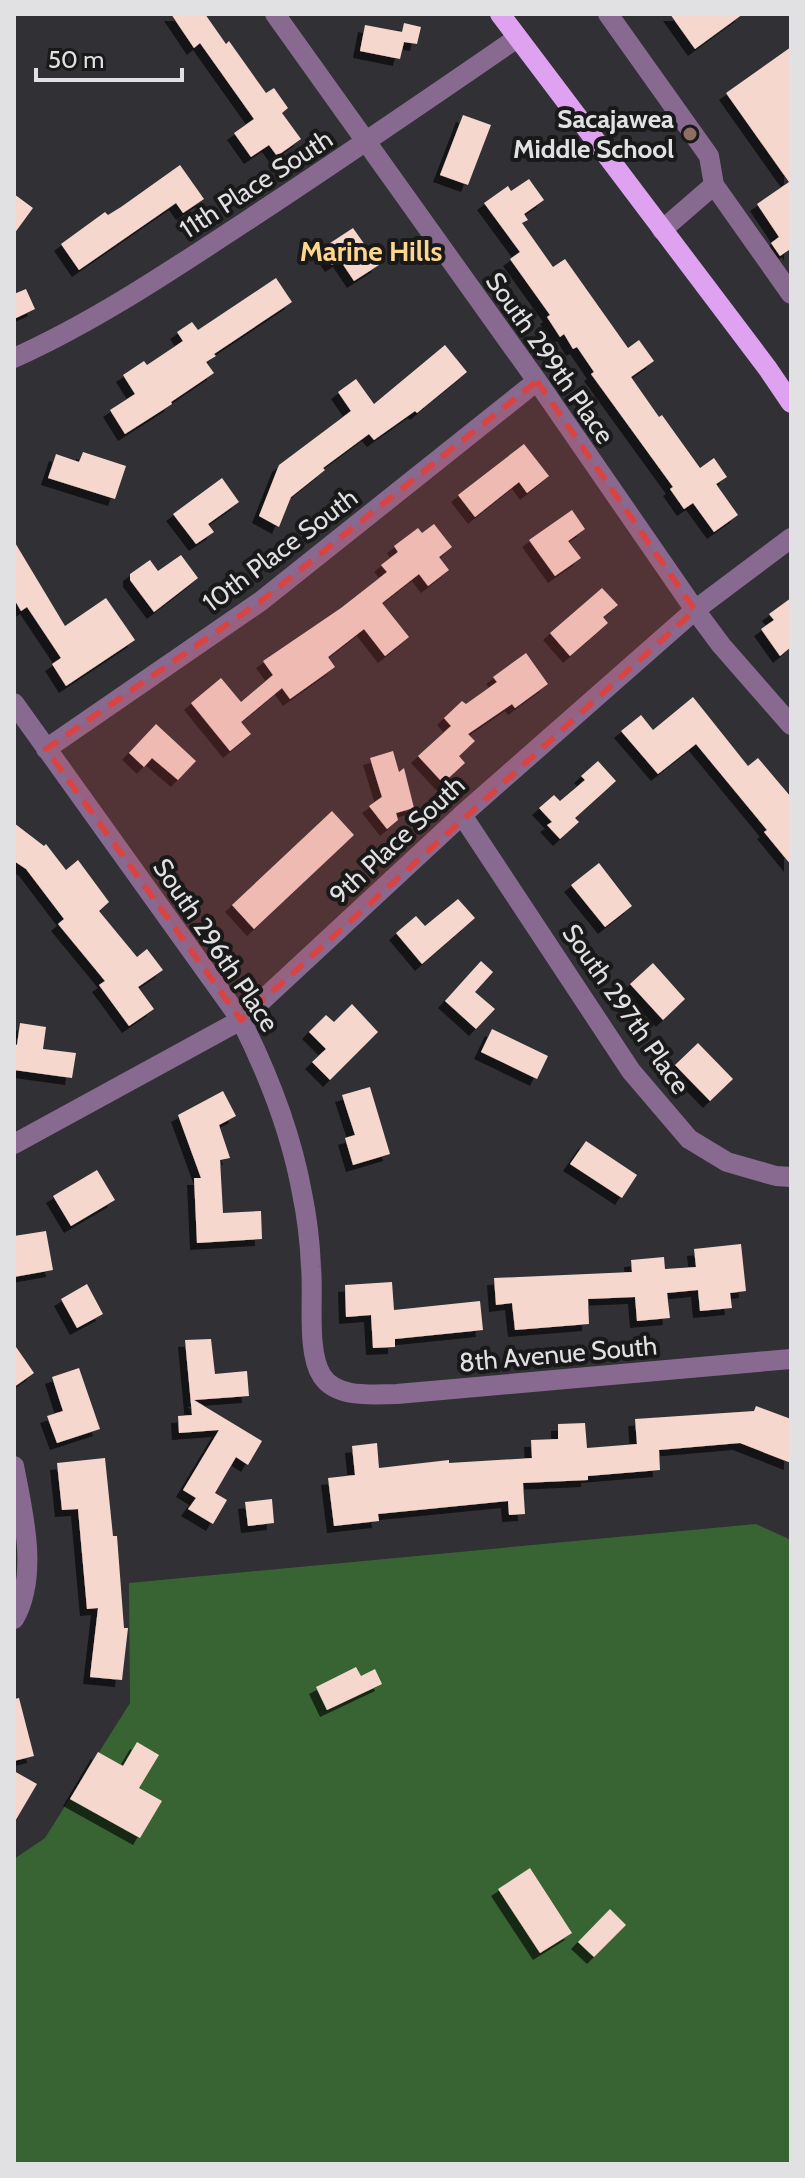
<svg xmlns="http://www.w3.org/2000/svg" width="805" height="2178" viewBox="0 0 805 2178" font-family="Cabin,sans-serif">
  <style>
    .forest { fill: #386333 }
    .building { fill: #f5d7cd; filter: url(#shadow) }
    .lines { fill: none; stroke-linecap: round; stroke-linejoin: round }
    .minor { stroke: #886a91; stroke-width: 20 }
    .major { stroke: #dea2f1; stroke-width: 20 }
    .marked { fill: #d84444; fill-opacity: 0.2; stroke: #d84444; stroke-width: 6; stroke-dasharray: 16 10; stroke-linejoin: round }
    .education-dot { fill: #8d6e63; stroke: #19191a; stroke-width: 3 }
    .labels { text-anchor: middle; stroke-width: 8; stroke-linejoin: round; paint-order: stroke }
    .poi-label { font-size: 26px; font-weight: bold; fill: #e1e1e4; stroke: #19191a; text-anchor: end }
    .street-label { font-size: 26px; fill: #e1e1e4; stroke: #19191a }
    .neighbourhood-label { font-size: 28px; font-weight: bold; fill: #fed68e; stroke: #19191a }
  </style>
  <defs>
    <filter id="shadow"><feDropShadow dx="-7" dy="7" stdDeviation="0" flood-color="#0009"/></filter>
  </defs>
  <rect width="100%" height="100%" fill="#313034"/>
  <path class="forest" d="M756,1524L791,1540V2164H14V1859L45,1838L130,1703L129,1583Z"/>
  <path class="building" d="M171,14H205L226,44L229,41L266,93L274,88L288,108L282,113L301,139L277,156L269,145L251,157L234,133L254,119L200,43L194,48Z
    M670,14H743L695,49Z
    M404,23L421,27L417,44L404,42L400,59L360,51L365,25L402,32Z
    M791,47V254L789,250L780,256L771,243L779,237L757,204L789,182L726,93Z
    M463,115L491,125L468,185L440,175Z
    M180,165L204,199L183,213L176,203L79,270L61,244L105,212L108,215L121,207Z
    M529,179L544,200L524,214L528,220L522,223L553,267L565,259L628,348L639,340L654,361L631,377L659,417L662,415L700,468L714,458L727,477L716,484L738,515L714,532L693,503L684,509L670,489L673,487L591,374L594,372L577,347L573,349L564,334L560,337L547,317L550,315L510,259L520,252L484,203L508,186L511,191Z
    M14,194L33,208L14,234Z
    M353,228L379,265L354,281L340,260L332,265L321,249Z
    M276,278L292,302L214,354L216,356L206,362L214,373L171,402L172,404L125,434L110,410L135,394L123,375L144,361L147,365L183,341L177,332L192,322L198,330Z
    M26,289L35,309L14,319V294Z
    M445,345L467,372L417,413L415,411L374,440L369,434L323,468L325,470L291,497L279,527L259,516L279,465L351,411L338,392L356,379L374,404Z
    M524,444L549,476L527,493L519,482L475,517L458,495Z
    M83,452L126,466L115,499L48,478L56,454L79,462Z
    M222,478L239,502L208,524L214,532L196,544L173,514Z
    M572,510L585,529L568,541L581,558L555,576L529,540Z
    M434,524L452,547L439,557L449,570L428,586L419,574L382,603L409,637L385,656L364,629L328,657L335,667L290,699L282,688L241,722L251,734L230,751L191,703L221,678L241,702L273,675L263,661L341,608L387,572L381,565L398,552L394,546L418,528L422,533Z
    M14,541L65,626L106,598L135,640L66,686L52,664L61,658L27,607L21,611L14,599Z
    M181,555L198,578L154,612L130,580V574L150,560L158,571Z
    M602,588L618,605L603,617L608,623L570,656L550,633Z
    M791,598V647L780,656L761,629L774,620L769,614Z
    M526,653L548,684L515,708L512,704L468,734L475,741L459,756L465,763L443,783L418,756L451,726L444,718L462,701L466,704L497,682L493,677Z
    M693,697L748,766L758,758L791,797V865L764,832L767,830L696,744L658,774L621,731L641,715L653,730Z
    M156,724L196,761L178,780L152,758L144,767L129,753Z
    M393,751L399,772L404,768L414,808L396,813L398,820L387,829L369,806L382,797L370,758Z
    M598,761L616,781L575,818L579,822L560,839L547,825L552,822L539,808L554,795L560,801L585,780L581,776Z
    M332,811L354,835L254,929L232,905Z
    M14,823L44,846L46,844L66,870L78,860L109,902L99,911L137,957L147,949L163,970L138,987L154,1009L129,1026L99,985L105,981L58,924L64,919L26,869L14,861Z
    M599,863L632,906L605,927L571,885Z
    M458,899L475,918L422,964L396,933L416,916L425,926Z
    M481,961L493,972L475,992L495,1009L476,1029L445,1001Z
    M653,963L685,999L663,1020L630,984Z
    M352,1004L378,1032L330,1080L312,1062L326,1049L309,1032L326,1015L334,1022Z
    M20,1023L46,1027L43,1049L76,1053L72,1078L14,1070V1044L17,1045Z
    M492,1029L548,1056L537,1079L481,1052Z
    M698,1043L733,1079L710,1101L675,1065Z
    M370,1087L390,1154L353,1165L345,1138L355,1135L342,1095Z
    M223,1091L236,1116L219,1125L230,1158L220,1160L223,1213L261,1211L262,1239L197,1243L194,1178H201L178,1115Z
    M586,1141L637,1175L622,1198L570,1164Z
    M97,1170L115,1200L71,1226L53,1196Z
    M46,1231L53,1270L14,1277V1236Z
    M741,1244L746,1291L730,1293L732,1308L700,1311L698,1290L667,1293L670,1318L637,1321L635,1297L588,1299L589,1324L515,1330L512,1303L496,1305L494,1278L632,1272L631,1260L664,1257L665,1269L696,1267L694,1249Z
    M392,1282L394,1310L480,1301L483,1330L395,1339V1347L373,1348L371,1315L346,1317L345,1285Z
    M87,1284L103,1314L77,1328L61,1299Z
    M211,1339L215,1374L247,1371L249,1396L194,1400L262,1441L248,1465L236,1457L215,1493L227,1500L213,1524L188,1509L196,1498L183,1490L219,1430L179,1433L178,1416L192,1415L185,1340Z
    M14,1344L34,1373L14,1387Z
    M79,1368L100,1429L57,1443L47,1416L63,1411L52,1377Z
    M756,1406L791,1419V1463L740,1443L659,1450L660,1470L588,1476V1480L523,1483L525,1514L509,1515L508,1501L378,1514L379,1521L334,1526L328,1478L355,1475L352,1446L377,1443L379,1468L449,1460V1463L532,1458L531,1440L558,1439V1424L585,1423L587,1448L637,1444L635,1419L754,1411Z
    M105,1458L113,1536H117L124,1628H128L122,1680L90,1677L98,1608L87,1609L78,1509L62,1510L57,1463Z
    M272,1499L274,1523L248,1526L245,1502Z
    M356,1667L361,1676L375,1669L382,1684L327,1710L316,1687Z
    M19,1698L34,1756L14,1761V1699Z
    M137,1742L159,1755L139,1788L162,1801L140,1838L70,1799L98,1752L123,1766Z
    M14,1771L37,1784L14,1823Z
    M530,1868L572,1933L540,1953L498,1889Z
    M610,1909L626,1925L594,1957L578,1942Z"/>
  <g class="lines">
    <path class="minor" d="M275,14L537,381L695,610L721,645L791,725
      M608,14L709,156L714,185
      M662,230L714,185L791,294
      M14,358C96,321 170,271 245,222C336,162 427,100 517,38
      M14,703L241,1020C269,1076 291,1132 302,1193C307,1217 310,1243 311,1267C314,1296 306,1352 322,1376C337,1399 373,1394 397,1394L791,1359
      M46,749L261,601L537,381
      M462,815L631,1071L689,1139L727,1162L776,1176L791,1177
      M14,1144L241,1020L462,815L695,610L791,538
      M14,1466C23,1512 39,1576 14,1619"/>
    <path class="major" d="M500,14L768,369L791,403"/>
  </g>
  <path class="marked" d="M537,381L695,610L241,1020L46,749L261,601Z"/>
  <circle class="education-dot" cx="690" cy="134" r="8"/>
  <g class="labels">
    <g class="poi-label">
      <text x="674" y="128">Sacajawea<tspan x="674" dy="30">Middle School</tspan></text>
    </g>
    <g class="street-label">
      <text transform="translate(256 184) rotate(-33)" y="9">11th Place South</text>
      <text transform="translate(550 358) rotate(55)" y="9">South 299th Place</text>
      <text transform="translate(280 550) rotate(-37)" y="9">10th Place South</text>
      <text transform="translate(397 840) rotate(-43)" y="9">9th Place South</text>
      <text transform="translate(216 945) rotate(56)" y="9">South 296th Place</text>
      <text transform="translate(626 1009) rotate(55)" y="9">South 297th Place</text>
      <text transform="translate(558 1354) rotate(-5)" y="9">8th Avenue South</text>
    </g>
    <g class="neighbourhood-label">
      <text x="371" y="261">Marine Hills</text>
    </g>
  </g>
  <rect width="805" height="2178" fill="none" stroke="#e1e1e4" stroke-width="32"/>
  <path d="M36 68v12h146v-12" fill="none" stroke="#e1e1e4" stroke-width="4"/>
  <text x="48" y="68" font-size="24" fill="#e1e1e4" stroke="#19191a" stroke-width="6" paint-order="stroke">50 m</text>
</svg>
